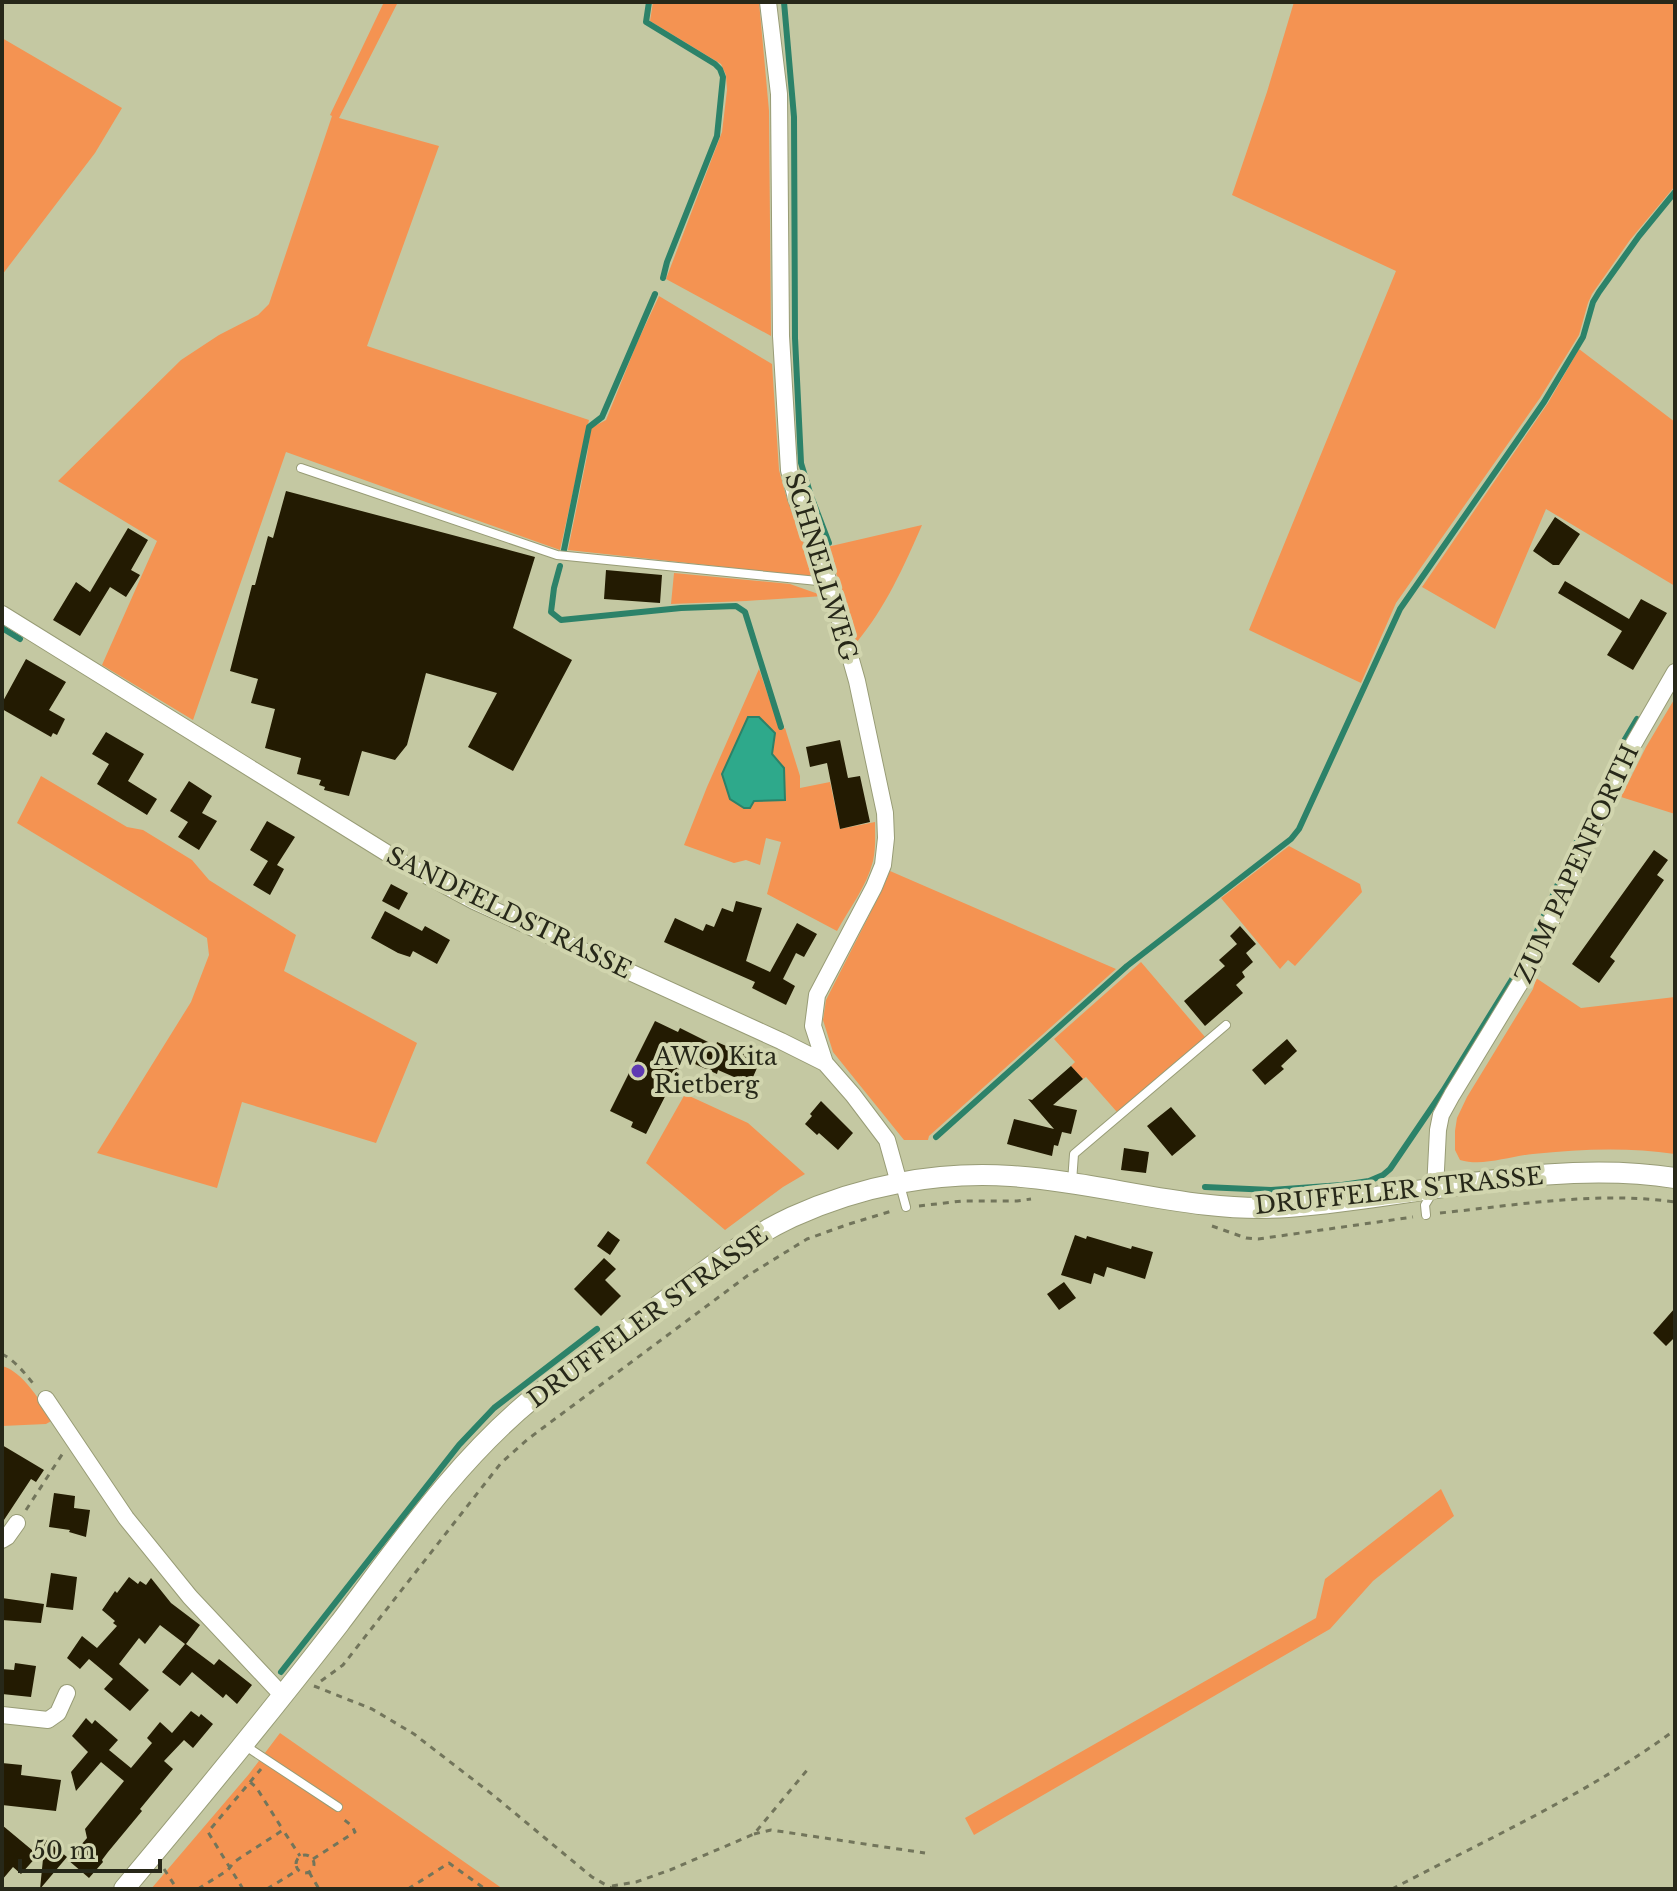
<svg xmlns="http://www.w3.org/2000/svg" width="1677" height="1891" viewBox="0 0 1677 1891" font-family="'Libre Baskerville',serif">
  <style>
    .green { fill: #f49352; fill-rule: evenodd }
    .water { fill: #2ea98b; stroke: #2c8269; stroke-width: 2 }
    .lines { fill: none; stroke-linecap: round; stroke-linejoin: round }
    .stream { stroke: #2c8269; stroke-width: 6 }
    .building { fill: #231b02 }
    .service-casing { stroke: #989c76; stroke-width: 10 }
    .minor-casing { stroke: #989c76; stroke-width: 18 }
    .tertiary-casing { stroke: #989c76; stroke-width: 22 }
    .path { stroke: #72755b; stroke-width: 3; stroke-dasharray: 6 6; stroke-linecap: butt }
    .service { stroke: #fff; stroke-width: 8 }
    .minor { stroke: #fff; stroke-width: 16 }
    .tertiary { stroke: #fff; stroke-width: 20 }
    .poi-dot { fill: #5f3ab2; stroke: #d1d5ae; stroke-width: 3 }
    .labels { text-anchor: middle; stroke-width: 8; stroke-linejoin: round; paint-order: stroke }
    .street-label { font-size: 24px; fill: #272819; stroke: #d1d5ae }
    .poi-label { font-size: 24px; fill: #272819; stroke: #d1d5ae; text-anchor: start }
  </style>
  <rect width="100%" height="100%" fill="#c4c8a2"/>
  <path class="green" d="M384,2H398L339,118L439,146L367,346L589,420L560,550L286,452L193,720L102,665L157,541L58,481L181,360L219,335L258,315L269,304L332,116L330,115Z
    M653,2H759L769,111L771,336L666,279L722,132L727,90L726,75L721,64L650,21Z
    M1294,2H1675V186L1630,240L1592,294L1588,303L1579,335L1540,398L1396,603L1361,683L1249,630L1396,271L1232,195L1267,92Z
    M2,38L122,108L95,153L2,275Z
    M659,296L772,364L779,470L787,499L814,571L809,576L568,550L587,456L591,428L606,420L637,343Z
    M1579,349L1675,422V586L1546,509L1495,629L1422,587L1548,403Z
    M922,525C904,566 885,609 856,643L842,590L827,547Z
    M674,573L790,584L824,596L746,601L671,604Z
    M759,669L780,730L785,728L800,776V788L830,782L840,829L875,822C875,835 876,848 873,861C867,886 849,909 837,931L767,894L781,842L766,838L760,865L746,860L734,863L684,845L707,787ZM748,717L772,754L784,768V800L730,799L722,774Z
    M1675,698V814L1621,797L1646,747Z
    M41,776L127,827L143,830L192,860L209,880L296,935L284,971L417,1043L376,1143L242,1102L217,1188L97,1153L191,1002L209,955L207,938L17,823Z
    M1289,846L1360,884L1362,892L1295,966L1288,960L1280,969L1221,898Z
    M890,871L1116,969L929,1136L928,1140H904L833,1052L823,1020L826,1000L882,890Z
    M1141,962L1205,1037L1117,1112L1086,1077L1083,1079L1071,1066L1075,1062L1054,1039Z
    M1536,978L1581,1008L1675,997V1154C1628,1147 1581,1149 1533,1154C1510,1156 1483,1167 1460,1160L1455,1150V1131L1457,1118L1467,1097L1533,989Z
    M685,1094L748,1123L805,1174L783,1187L725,1230L646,1163Z
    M2,1366C23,1371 41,1403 53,1420L46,1424L2,1426Z
    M1441,1489L1454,1516L1373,1581L1330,1629L974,1835L965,1818L1316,1618L1325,1579Z
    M280,1733L503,1889H151L249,1774Z"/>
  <path class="water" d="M748,717H759L775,733L772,754L784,768L785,800L754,801L750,808H744L730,799L722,774Z"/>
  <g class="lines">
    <path class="stream" d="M649,2L646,22L715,64L720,69L723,77L717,136L667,262L663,278
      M784,2L794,117L795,338L801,463L811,496L829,543
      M564,550L589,427L602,417L655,294
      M560,566L554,588L551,612L561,620L681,608L736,606L745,612L781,727
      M2,628L20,639
      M1604,784L1621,746L1637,719
      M936,1137L1127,966L1291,839L1299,829L1400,609L1544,402L1583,337L1593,302L1599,292L1639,236L1675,192
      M1205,1187L1271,1190L1342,1185L1369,1181L1383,1175L1390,1169L1443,1091L1524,960L1582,830
      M281,1672L459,1445L494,1408L597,1329"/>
  </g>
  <path class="building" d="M286,491L535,557L513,628L572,660L513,771L468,747L497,693L426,673L407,745L395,760L362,751L349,796L324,790L325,787L319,785L321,780L297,774L301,758L265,748L275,709L251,703L258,679L230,671L252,585H255L268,536L273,538Z
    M1555,517L1580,534L1559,565H1553L1533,551Z
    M128,528L148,540L131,570L140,575L126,597L110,587L80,636L53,620L76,582L90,592Z
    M606,570L662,575L660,603L604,599Z
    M1565,581L1629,619L1641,599L1667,613L1633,670L1607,655L1622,631L1558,593Z
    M26,659L66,682L49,710L65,719L57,735L53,733L51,737L2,709V703Z
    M106,732L144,754L128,781L157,799L147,815L97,784L109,764L92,754Z
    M840,740L848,778L860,776L870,822L840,829L827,763L810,767L806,747Z
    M189,781L212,796L202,813L217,821L199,850L178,837L188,822L170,811Z
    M267,821L295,837L277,865L284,869L270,895L253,885L268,861L250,850Z
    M1654,850L1668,860L1657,875L1664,880L1610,957L1615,961L1599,983L1572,964Z
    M391,884L408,893L399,910L382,901Z
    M736,901L762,908L746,961L770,972L797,923L817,934L804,957L796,953L783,979L795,986L786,1005L752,988L755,982L664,942L675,918L703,931L706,924L714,927L722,908L733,912Z
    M385,911L422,931L425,926L450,940L437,964L413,951L410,957L398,953L371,938Z
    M1240,926L1256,944L1246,953L1253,962L1242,972L1245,977L1236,985L1243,993L1205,1026L1184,1001L1225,966L1219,960L1237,944L1230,936Z
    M655,1021L678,1032L680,1028L716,1046L717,1042L760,1061L750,1084L718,1070L717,1074L684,1059L646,1134L631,1127L633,1122L610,1111Z
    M1287,1039L1297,1051L1281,1066L1284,1069L1265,1085L1252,1070Z
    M1071,1066L1083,1079L1053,1105L1077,1110L1071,1134L1062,1132L1058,1146L1054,1145L1052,1156L1007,1144L1014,1119L1054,1129L1028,1099L1032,1100Z
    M821,1101L853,1133L838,1150L819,1133L817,1135L805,1124L812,1116L810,1114Z
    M1171,1107L1196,1136L1172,1156L1147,1126Z
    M1124,1148L1149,1152L1146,1173L1121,1170Z
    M608,1231L620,1240L610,1255L597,1246Z
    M1075,1235L1086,1239L1087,1236L1131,1249L1132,1246L1153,1252L1145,1279L1107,1267L1104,1277L1094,1273L1091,1284L1061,1275Z
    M604,1258L616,1269L605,1280L621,1296L601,1316L574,1289Z
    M1064,1282L1076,1298L1059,1310L1047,1294Z
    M1675,1308V1337L1666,1346L1653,1333Z
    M2,1445L44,1470L36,1482L31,1479L2,1523Z
    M54,1493L75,1496L74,1508L90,1510L86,1537L69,1532L70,1530L49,1527Z
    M51,1573L77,1577L73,1610L46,1607Z
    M129,1577L138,1584L140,1581L146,1585L151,1578L171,1603L200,1625L186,1644L214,1665L219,1659L252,1685L237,1704L226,1694L223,1698L192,1672L180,1686L162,1672L185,1644L160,1625L145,1644L139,1638L119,1664L149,1690L130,1711L104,1689L113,1679L89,1659L80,1669L67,1658L82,1636L97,1648L117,1626L113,1623L115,1621L102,1610L115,1591L117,1593Z
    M2,1598L44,1604L41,1623L2,1620Z
    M15,1663L36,1666L31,1697L2,1694V1669L14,1670Z
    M191,1711L199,1717L201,1714L213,1724L193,1748L184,1740L164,1761L173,1769L140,1809L142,1811L108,1852L102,1860L103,1862L89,1878L68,1860L87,1838L85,1829L124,1781L101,1762L76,1791L71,1772L88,1752L72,1736L86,1718L92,1724L95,1720L118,1740L109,1750L131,1768L152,1743L147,1738L160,1722L172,1733Z
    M2,1763L22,1765L21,1775L61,1780L56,1811L2,1805Z
    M2,1825L38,1855L21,1874L13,1867L2,1880Z
    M45,1839L67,1857L40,1889Z"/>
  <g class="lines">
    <defs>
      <path id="service" d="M301,468L557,555L828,582
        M1072,1182L1074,1154L1226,1025
        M900,1185L906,1207
        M1426,1215L1425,1205L1434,1190
        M244,1745L338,1807"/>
      <path id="minor" d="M768,2L779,94L781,336L789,470L796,498L829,582L857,681L885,813L886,838L883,865L874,887L817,995L813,1026L825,1063
        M2,614L398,860L474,901L781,1041L825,1063L853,1095L887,1140L899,1183
        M1435,1189L1438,1130L1441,1115L1452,1095L1533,962L1608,792L1630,750L1675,672
        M46,1399L126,1518L190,1597L283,1696
        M2,1540L7,1537L17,1523
        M2,1715L48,1720L58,1713L67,1693"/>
      <path id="tertiary" d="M124,1889C197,1802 269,1714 339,1624C399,1545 456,1461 533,1398C579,1365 624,1331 670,1297C709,1268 747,1238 792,1217C860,1186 936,1171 1011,1176C1104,1182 1194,1214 1288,1207C1416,1198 1546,1158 1675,1178"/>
    </defs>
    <use href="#service" class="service-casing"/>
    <use href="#minor" class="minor-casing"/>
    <use href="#tertiary" class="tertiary-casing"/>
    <path class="path" d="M919,1206L962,1201H1017L1031,1199
      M1440,1213C1518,1205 1597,1191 1675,1202
      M1212,1226L1246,1238L1258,1239L1413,1217
      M2,1354C16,1361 26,1375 36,1387
      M26,1510L63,1453
      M321,1681L343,1665L501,1463L528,1439L747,1276L807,1239L849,1224L892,1211
      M314,1686L372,1709L414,1734L493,1795L592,1877L613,1889
      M250,1782L256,1787L283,1830
      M754,1834L771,1830L925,1853
      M296 1864a9 9 0 1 1 18 0a9 9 0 1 1-18 0Z
      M313,1859L355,1832L352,1826L342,1818
      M164,1869L177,1889
      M309,1872L319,1889
      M612,1886L636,1882L670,1870L754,1834L808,1769
      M198,1889L228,1870L234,1862L283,1830L300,1856
      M243,1889L208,1832L261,1769
      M267,1889L298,1870
      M408,1889L449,1863L485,1889
      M1392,1889C1486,1840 1589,1793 1675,1730"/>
    <use href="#service" class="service"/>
    <use href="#minor" class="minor"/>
    <use href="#tertiary" class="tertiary"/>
  </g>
  <circle class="poi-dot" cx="638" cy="1071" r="8"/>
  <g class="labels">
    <g class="street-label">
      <text transform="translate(821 567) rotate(73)" y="8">SCHNELLWEG</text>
      <text transform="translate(1577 864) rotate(-65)" y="8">ZUM PAPENFORTH</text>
      <text transform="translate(509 913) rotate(26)" y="8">SANDFELDSTRASSE</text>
      <text transform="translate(1399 1191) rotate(-6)" y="8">DRUFFELER STRASSE</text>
      <text transform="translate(648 1317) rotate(-36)" y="8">DRUFFELER STRASSE</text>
    </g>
    <g class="poi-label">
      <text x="654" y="1065">AWO Kita<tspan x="654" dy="28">Rietberg</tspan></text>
    </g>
  </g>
  <rect width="1677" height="1891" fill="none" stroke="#272819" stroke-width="8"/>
  <path d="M20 1859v12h140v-12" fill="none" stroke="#272819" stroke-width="4"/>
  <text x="32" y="1859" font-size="24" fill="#272819" stroke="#d1d5ae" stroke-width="6" paint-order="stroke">50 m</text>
</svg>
